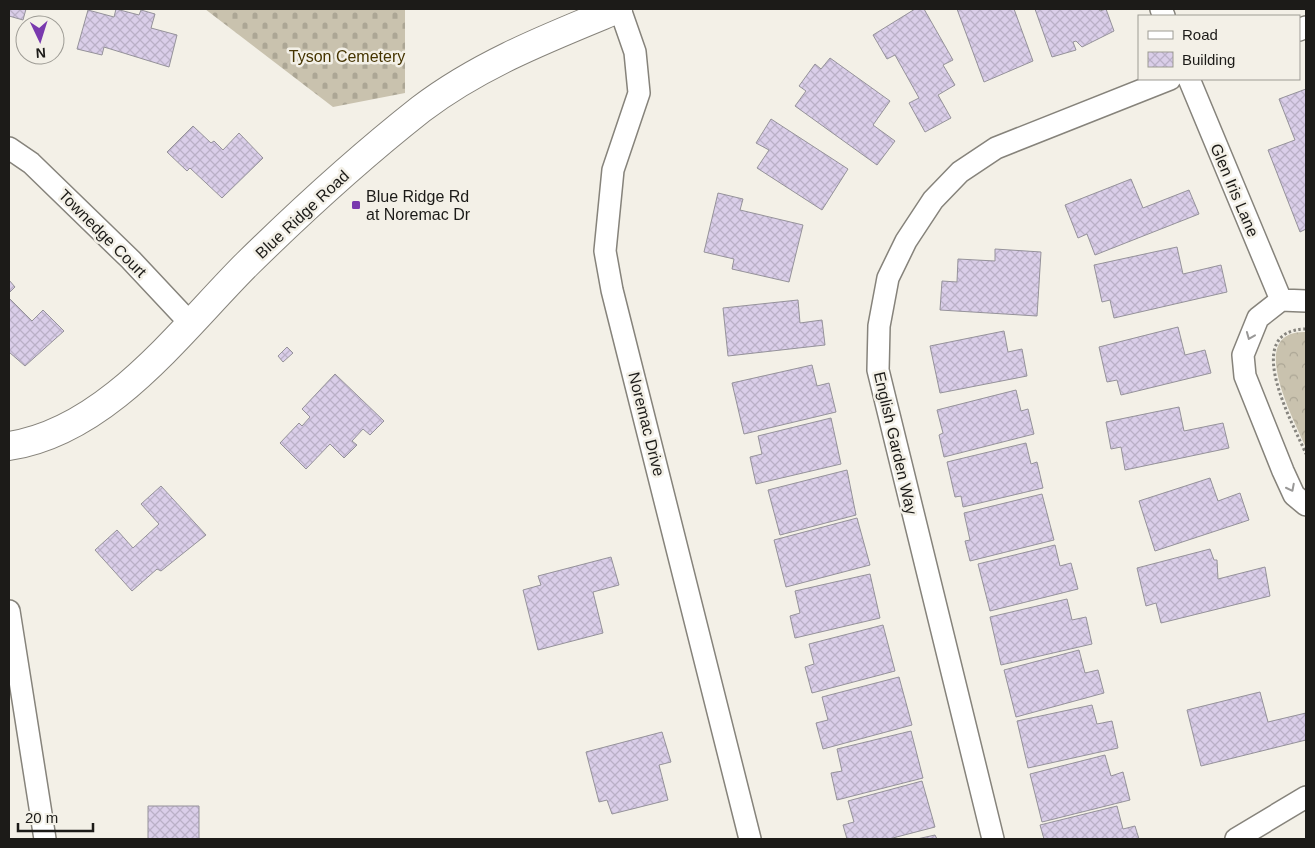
<svg xmlns="http://www.w3.org/2000/svg" width="1315" height="848" viewBox="0 0 1315 848" font-family="Arial,sans-serif">
  <style>
    .cemetery { fill: url(#cemetery-stones) }
    .park { fill: url(#park-crowns) }
    .building { fill: url(#building-cross-hatch); stroke: #95929a }
    .lines { fill: none; stroke-linecap: round; stroke-linejoin: round }
    .street-casing { stroke: #86837b; stroke-width: 24 }
    .secondary-casing { stroke: #86837b; stroke-width: 30 }
    .path { stroke: #86847e; stroke-width: 3; stroke-dasharray: 2.5 2.5; stroke-linecap: butt }
    .street { stroke: #fff; stroke-width: 21 }
    .secondary { stroke: #fff; stroke-width: 28 }
    .oneway { stroke: #999897 }
    .poi-dot { fill: #7939ae; stroke: #f3f0e7; stroke-width: 2 }
    .labels { text-anchor: middle; stroke-width: 5; stroke-linejoin: round; paint-order: stroke }
    .park-label { font-size: 16px; fill: #453400; stroke: #f3f0e7 }
    .street-label { font-size: 16px; fill: #1c1b18; stroke: #f3f0e7 }
    .poi-label { font-size: 16px; fill: #1c1b18; stroke: #f3f0e7; text-anchor: start }
  </style>
  <defs>
    <pattern id="cemetery-stones" width="16" height="16" patternUnits="userSpaceOnUse" patternTransform="scale(1.25)"><rect width="16" height="16" fill="#c9c2ae"/><path d="M2 7V4a2 2 0 0 1 4 0v3zM10 15v-3a2 2 0 0 1 4 0v3z" fill="#aca695"/></pattern>
    <pattern id="park-crowns" width="20" height="18" patternUnits="userSpaceOnUse" patternTransform="scale(1.25)"><rect width="20" height="18" fill="#c9c2ae"/><path d="M2 6a3 3 0 1 1 6 0M12 15a3 3 0 1 1 6 0" fill="none" stroke="#aca695"/></pattern>
    <pattern id="building-cross-hatch" width="8" height="8" patternUnits="userSpaceOnUse" patternTransform="scale(1.25)"><rect width="8" height="8" fill="#dacee9"/><path d="M0 0l8 8M0 8l8-8" fill="none" stroke="#bab0c7"/></pattern>
  </defs>
  <rect width="100%" height="100%" fill="#f3f0e7"/>
  <path class="cemetery" d="M205,9H405V93L333,107Z"/>
  <path class="park" d="M1306,332V448C1295,421 1244,330 1306,332Z"/>
  <path class="building" d="M9,9H26L23,20L9,16Z
    M116,9L139,15L141,10L155,14L151,28L177,35L169,67L104,47L102,55L77,49L88,10L114,17Z
    M915,9H924L953,60L943,65L955,85L938,95L951,118L925,132L909,103L919,98L895,55L887,59L873,35Z
    M957,9H1014L1033,61L984,82Z
    M1035,9H1099L1100,11L1106,9L1114,31L1082,47L1076,41L1073,42L1076,50L1052,57Z
    M830,58L890,101L873,125L895,141L877,165L795,106L806,91L799,86L815,64L821,69Z
    M1306,89V229L1300,232L1268,150L1295,140L1279,99Z
    M771,119L848,169L822,210L757,168L769,150L756,143Z
    M193,126L211,143L214,141L223,150L239,133L263,158L222,198L190,168L187,171L167,152Z
    M1131,179L1143,208L1189,190L1199,214L1095,255L1087,234L1078,238L1065,205Z
    M718,193L743,199L740,210L803,225L789,282L732,269L734,259L704,252Z
    M1177,247L1183,274L1221,265L1227,292L1114,318L1110,300L1102,302L1094,265Z
    M995,249L1041,252L1037,316L940,310L942,281L957,282L958,259L995,261Z
    M9,280L15,287L9,293Z
    M9,298L32,321L43,310L64,331L25,366L9,352Z
    M798,300L800,323L822,320L825,345L728,356L723,308Z
    M1178,327L1185,355L1205,350L1211,373L1121,395L1117,380L1107,382L1099,347Z
    M1004,331L1008,352L1022,349L1027,376L940,393L930,346Z
    M287,347L293,353L283,362L278,356Z
    M812,365L817,386L829,383L836,412L744,434L732,383Z
    M335,374L384,421L370,435L363,429L352,441L357,445L344,458L330,444L306,469L280,443L299,423L302,426L310,417L302,409Z
    M1016,390L1021,411L1028,409L1034,434L944,457L939,435L943,433L937,410Z
    M1179,407L1184,431L1223,423L1229,448L1125,470L1121,447L1111,449L1106,422Z
    M831,418L841,464L756,484L750,457L762,454L758,436Z
    M1026,443L1031,464L1037,462L1043,488L963,507L961,496L955,497L947,462Z
    M847,470L856,515L780,535L768,490Z
    M1210,478L1218,501L1240,493L1249,520L1155,551L1139,501Z
    M161,486L206,535L161,571L157,569L132,591L95,550L117,530L133,548L159,524L141,504Z
    M1042,494L1054,540L970,561L965,541L970,540L964,513Z
    M857,518L870,565L786,587L774,540Z
    M1055,545L1060,566L1071,563L1078,589L990,611L978,564Z
    M1210,549L1214,560H1217L1218,579L1265,567L1270,596L1161,623L1156,603L1146,606L1137,568Z
    M611,557L619,585L593,592L603,633L538,650L523,590L541,585L538,576Z
    M870,574L880,618L795,638L790,616L800,613L795,591Z
    M1067,599L1072,620L1086,617L1092,644L1001,665L990,617Z
    M883,625L895,671L812,693L805,667L814,664L809,644Z
    M1079,650L1085,673L1098,670L1104,693L1016,717L1004,670Z
    M899,677L912,725L823,749L816,723L828,720L822,697Z
    M1260,692L1268,722L1306,713V740L1201,766L1187,710Z
    M1092,705L1097,724L1112,721L1118,748L1028,768L1017,721Z
    M911,731L923,778L837,800L831,773L842,771L837,749Z
    M662,732L671,762L659,765L668,800L612,814L607,800L599,802L586,752Z
    M1105,755L1111,776L1123,772L1130,800L1042,822L1030,774Z
    M922,781L935,827L889,839H847L843,825L854,822L848,801Z
    M148,806H199V839H148Z
    M1117,806L1123,829L1135,826L1139,839H1044L1040,825Z
    M935,835L937,839H917Z"/>
  <g class="lines">
    <defs>
      <path id="street" d="M620,9L635,52L639,93L613,170L605,251L612,290L750,839
        M1161,9L1164,16
        M1299,30L1306,27
        M1189,79L1281,300
        M9,148L31,163L131,260L191,324
        M1306,301L1281,300L1258,318L1243,355L1245,376L1283,471L1294,495L1306,505
        M9,611L45,839
        M993,839L878,370L879,326L888,278L906,241L933,200L960,172L996,148L1170,79
        M1236,839L1306,797"/>
      <path id="secondary" d="M9,446C108,431 180,331 247,264C302,210 360,157 421,109C480,64 550,37 618,9"/>
    </defs>
    <use href="#street" class="street-casing"/>
    <use href="#secondary" class="secondary-casing"/>
    <path class="path" d="M1306,329C1239,330 1294,425 1306,454"/>
    <use href="#street" class="street"/>
    <use href="#secondary" class="secondary"/>
  </g>
  <defs><path id="oneway-chevron" d="M-2-3.5L2.5 0L-2 3.5" fill="none" stroke-width="1.6" stroke-linecap="round" stroke-linejoin="round" transform="scale(1.25)"/></defs>
  <g class="oneway">
    <use href="#oneway-chevron" transform="translate(1250 336) rotate(112)"/>
    <use href="#oneway-chevron" transform="translate(1291 488) rotate(63)"/>
  </g>
  <rect class="poi-dot" x="351" y="200" width="10" height="10" rx="2.5"/>
  <g class="labels">
    <g class="park-label">
      <text x="347" y="62">Tyson Cemetery</text>
    </g>
    <g class="street-label">
      <text transform="translate(1235 190) rotate(67)" y="6">Glen Iris Lane</text>
      <text transform="translate(302 214) rotate(-43)" y="6">Blue Ridge Road</text>
      <text transform="translate(103 233) rotate(45)" y="6">Townedge Court</text>
      <text transform="translate(647 424) rotate(76)" y="6">Noremac Drive</text>
      <text transform="translate(896 443) rotate(77)" y="6">English Garden Way</text>
    </g>
    <g class="poi-label">
      <text x="366" y="202">Blue Ridge Rd<tspan x="366" dy="18">at Noremac Dr</tspan></text>
    </g>
  </g>
  <rect width="1315" height="848" fill="none" stroke="#1c1b18" stroke-width="20"/>
  <rect x="1138" y="15" width="162" height="65" fill="#f3f0e7" stroke="#9d9b94"/>
  <rect x="1148" y="31" width="25" height="8" fill="#ffffff" stroke="#9d9b94"/>
  <text x="1182" y="40" font-size="15" fill="#1c1b18">Road</text>
  <rect x="1148" y="52" width="25" height="15" fill="url(#building-cross-hatch)" stroke="#9d9b94"/>
  <text x="1182" y="65" font-size="15" fill="#1c1b18">Building</text>
  <g transform="translate(40 40) rotate(176)"><circle r="24" fill="#f3f0e7" stroke="#9d9b94"/>
  <path d="M0-4L9 19L0 12L-9 19Z" fill="#7939ae"/>
  <text y="-8" font-size="14" font-weight="bold" text-anchor="middle" fill="#1c1b18">N</text>
  </g>
  <path d="M18 823v8h75v-8" fill="none" stroke="#1c1b18" stroke-width="2.5"/>
  <text x="25" y="823" font-size="15" fill="#1c1b18" stroke="#f3f0e7" stroke-width="4" paint-order="stroke">20 m</text>
</svg>
